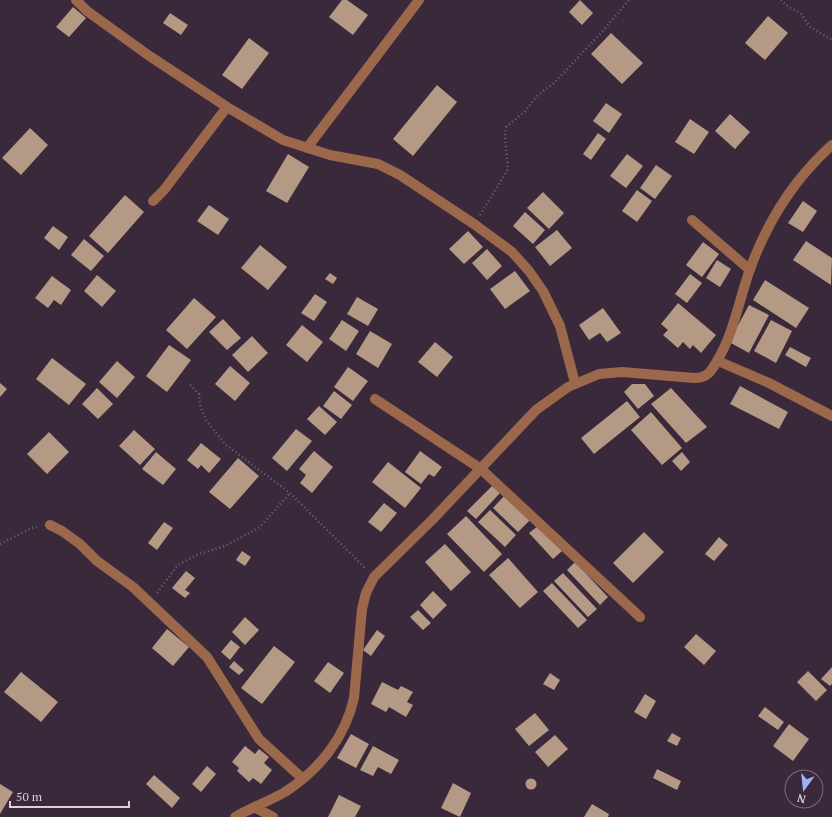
<svg xmlns="http://www.w3.org/2000/svg" width="832" height="817" viewBox="0 0 832 817" font-family="'PT Serif',serif">
  <style>
    .building { fill: #b49a85 }
    .lines { fill: none; stroke-linecap: round; stroke-linejoin: round }
    .path { stroke: #746475; stroke-width: 2.5; stroke-dasharray: 1 3; stroke-linecap: butt }
    .minor { stroke: #9c684c; stroke-width: 10 }
  </style>
  <rect width="100%" height="100%" fill="#3a283b"/>
  <path class="building" d="M342,0H347L368,15L353,35L329,17Z
    M580,0L593,13L582,25L569,12Z
    M73,7L86,18L69,37L56,27Z
    M170,13L188,25L181,35L163,23Z
    M768,16L788,33L765,60L745,43Z
    M611,33L643,63L622,84L591,54Z
    M249,38L269,53L242,89L222,75Z
    M437,85L457,102L413,156L393,139Z
    M606,103L622,114L609,133L593,121Z
    M730,114L750,132L735,149L715,131Z
    M690,119L709,132L694,154L675,142Z
    M30,128L48,145L21,175L2,158Z
    M598,133L606,139L591,160L583,154Z
    M288,154L309,167L287,203L266,191Z
    M627,154L643,166L626,188L610,176Z
    M656,165L672,176L655,199L640,188Z
    M637,190L652,201L637,222L622,211Z
    M543,192L564,213L549,229L527,208Z
    M125,195L144,212L108,253L89,236Z
    M803,201L817,211L803,232L788,223Z
    M209,205L229,219L218,235L197,221Z
    M525,212L545,230L533,244L513,226Z
    M53,226L68,237L59,250L44,238Z
    M557,230L572,248L550,266L535,247Z
    M468,231L483,247L464,264L449,249Z
    M84,239L104,256L91,271L71,255Z
    M806,241L832,258L831,285L793,260Z
    M703,242L719,254L702,277L686,265Z
    M260,245L287,267L268,290L241,268Z
    M487,249L502,266L487,280L472,263Z
    M717,260L731,269L720,287L706,278Z
    M515,271L530,291L505,309L490,289Z
    M330,273L337,278L333,284L325,279Z
    M690,274L702,283L687,303L675,294Z
    M97,275L116,291L102,307L84,291Z
    M52,276L71,290L61,305L54,300L48,308L35,298Z
    M765,280L809,308L796,328L753,300Z
    M315,294L327,302L314,321L301,313Z
    M357,297L378,309L368,326L347,314Z
    M194,298L216,317L187,349L166,330Z
    M678,303L716,335L701,353L693,345L690,349L683,342L678,348L663,335L668,330L661,324Z
    M749,305L769,315L749,353L729,342Z
    M603,308L621,333L607,342L600,333L589,340L579,325Z
    M223,319L241,338L227,350L209,332Z
    M342,320L359,331L346,351L329,339Z
    M771,320L792,331L776,363L754,351Z
    M302,325L323,342L307,362L286,345Z
    M370,331L392,344L378,368L356,354Z
    M252,336L268,353L248,372L232,355Z
    M435,342L453,357L437,377L418,362Z
    M169,345L191,360L167,392L146,376Z
    M790,347L811,358L806,367L785,355Z
    M52,358L86,384L69,405L36,379Z
    M117,361L135,377L117,398L99,382Z
    M230,366L250,383L235,401L215,384Z
    M348,367L368,381L353,401L334,387Z
    M0,383L7,389L0,397Z
    M632,384H645L654,396L638,409L624,392Z
    M740,386L788,412L779,429L730,404Z
    M97,388L113,404L98,419L82,404Z
    M671,388L707,427L686,443L651,404Z
    M334,391L352,405L341,419L323,406Z
    M627,401L640,417L594,454L581,438Z
    M319,406L337,422L325,435L307,419Z
    M651,412L682,448L662,465L631,430Z
    M296,429L312,441L287,471L272,458Z
    M134,430L155,449L140,465L119,446Z
    M49,432L69,452L47,474L27,454Z
    M201,443L221,459L209,473L201,465L198,469L187,460Z
    M314,451L333,467L312,493L300,483L306,475L299,469Z
    M420,451L442,467L434,477L429,474L421,484L405,472Z
    M156,452L176,469L163,485L142,469Z
    M682,452L690,462L681,471L672,461Z
    M238,458L259,476L230,509L209,492Z
    M388,462L421,488L405,508L372,482Z
    M492,486L500,493L476,519L467,511Z
    M504,496L530,520L518,532L493,508Z
    M384,503L397,513L381,532L368,522Z
    M490,510L516,535L505,547L478,522Z
    M466,516L502,554L484,572L447,534Z
    M164,522L173,528L157,550L148,543Z
    M538,526L562,551L553,559L529,533Z
    M644,532L664,552L633,583L613,563Z
    M719,537L728,545L714,561L705,554Z
    M445,544L471,572L451,591L425,562Z
    M242,551L251,557L245,566L236,560Z
    M508,558L538,592L520,608L489,575Z
    M575,562L608,597L600,605L567,570Z
    M186,571L195,578L185,590L190,593L185,598L172,588Z
    M563,573L597,609L588,617L554,581Z
    M552,583L587,620L578,628L543,591Z
    M433,591L447,605L433,619L420,605Z
    M418,610L431,623L423,630L410,617Z
    M245,617L259,630L245,645L232,632Z
    M167,629L189,647L173,666L152,648Z
    M377,630L385,636L371,656L363,650Z
    M696,634L716,651L704,665L684,647Z
    M231,640L240,647L230,660L221,652Z
    M274,646L295,662L262,704L241,688Z
    M234,661L244,670L239,675L229,667Z
    M328,662L344,673L330,693L314,681Z
    M832,667V684L830,686L821,679Z
    M808,671L827,690L816,701L797,682Z
    M21,672L58,702L41,722L4,692Z
    M550,673L560,680L554,690L543,684Z
    M382,682L398,690L401,686L413,692L407,702L413,705L406,717L389,707L386,712L371,704Z
    M645,694L656,701L646,719L634,712Z
    M765,707L784,722L778,730L758,716Z
    M535,713L549,730L529,746L515,729Z
    M789,724L809,739L793,761L773,746Z
    M672,733L681,738L677,746L667,741Z
    M351,734L369,744L356,768L337,758Z
    M555,735L568,749L548,767L535,752Z
    M245,746L255,754L259,749L269,757L264,763L272,770L261,784L253,778L249,782L237,771L239,768L232,762Z
    M373,746L399,760L391,774L378,767L373,776L360,770Z
    M207,766L216,774L201,792L192,784Z
    M657,769L681,781L677,790L653,778Z
    M154,775L180,798L172,808L146,784Z
    M525.5 784a5.5 5.5 0 1 1 11 0a5.5 5.5 0 1 1-11 0Z
    M453,783L471,793L460,817L441,808Z
    M0,784L13,792L0,814Z
    M339,795L361,806L355,817H328Z
    M592,804L609,814L608,817H584Z"/>
  <g class="lines">
    <path class="path" d="M781,0L786,5L801,14L810,27L832,40
      M480,215L508,169L505,136L506,127L525,111L537,96L554,83L602,32L629,0
      M190,385L199,394L200,405L206,420L226,445L290,493L365,568
      M0,544L32,528L37,527
      M157,593L177,566L185,561L199,554L225,546L260,527L290,493"/>
    <path class="minor" d="M76,0L87,11L148,55L227,107L283,140L330,155L378,164L400,175L474,224L512,252L529,271L543,291L560,326L575,383
      M307,148L419,0
      M153,201L164,190L227,107
      M692,220L750,270
      M718,361L769,383L832,416
      M375,399L481,469L640,617
      M50,525L62,531L80,544L97,561L133,587L207,657L259,739L303,779
      M254,807L273,817
      M235,817C251,808 269,801 285,792C319,770 345,738 354,698L362,609L366,593L374,577L433,519L536,410L568,387L599,374L622,372L694,378C707,378 711,372 717,361C733,335 739,301 749,272C766,224 794,179 832,145"/>
  </g>
  <g transform="translate(804 789) rotate(195)"><circle r="19" fill="#3a283b" stroke="#7b6b7c"/>
  <path d="M0-3L7 15L0 10L-7 15Z" fill="#9fb3fd"/>
  <text y="-6" font-size="11" font-weight="bold" text-anchor="middle" fill="#dcd0dd">N</text>
  </g>
  <path d="M10 801v6h119v-6" fill="none" stroke="#dcd0dd" stroke-width="2"/>
  <text x="16" y="801" font-size="12" fill="#dcd0dd" stroke="#3a283b" stroke-width="3" paint-order="stroke">50 m</text>
</svg>
